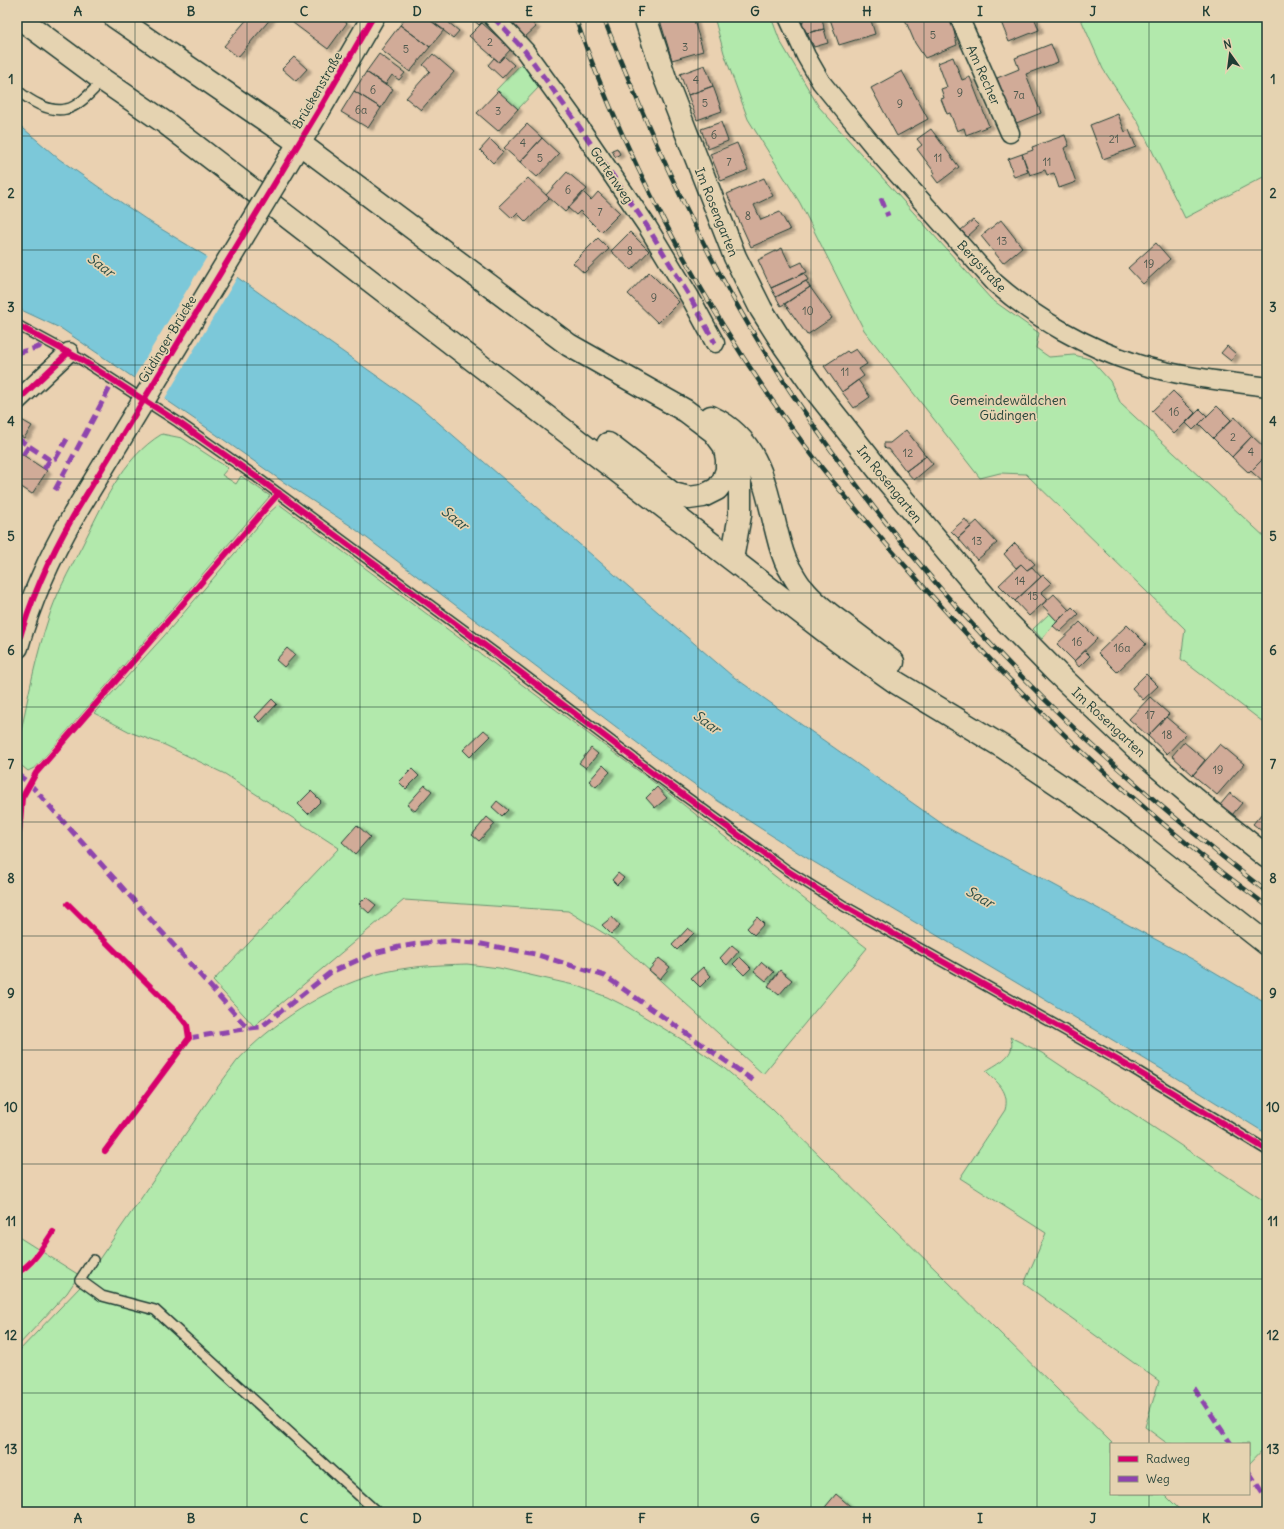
<svg xmlns="http://www.w3.org/2000/svg" width="1284" height="1529" viewBox="0 0 1284 1529" font-family="Delius,sans-serif">
  <style>
    .green { fill: #b2e9ac; stroke: #689370 }
    .water { fill: #7bc8d9; stroke: #569097 }
    .pier { fill: #ead1b1 }
    .building { fill: #d1ab98; stroke: #1f3d34; filter: url(#shadow) }
    .lines { fill: none; stroke-linecap: round; stroke-linejoin: round }
    .lane-casing { stroke: #1f3d34; stroke-width: 12 }
    .street-casing { stroke: #1f3d34; stroke-width: 21 }
    .secondary-casing { stroke: #1f3d34; stroke-width: 25 }
    .primary-casing { stroke: #1f3d34; stroke-width: 25 }
    .lane { stroke: #e5d3b1; stroke-width: 9 }
    .street { stroke: #e5d3b1; stroke-width: 18 }
    .secondary { stroke: #e5d3b1; stroke-width: 22 }
    .primary { stroke: #e5d3b1; stroke-width: 22 }
    .rail-casing { stroke: #1f3d34; stroke-width: 4.5 }
    .rail { stroke: #e5d3b1; stroke-width: 3; stroke-dasharray: 9; stroke-linecap: butt }
    .secondary-bridge-casing { stroke: #1f3d34; stroke-width: 25; stroke-linecap: butt }
    .secondary-bridge { stroke: #e5d3b1; stroke-width: 22 }
    .quiet { stroke: #8e44ad; stroke-width: 5; stroke-dasharray: 10 5; stroke-linecap: butt }
    .cycleway-casing { stroke: #e5d3b1; stroke-width: 8 }
    .cycleway { stroke: #d6006c; stroke-width: 6 }
    .grid { fill: none; stroke: #1f3d34; stroke-width: 1; stroke-opacity: 0.55 }
    .labels { text-anchor: middle; stroke-width: 3.5; stroke-linejoin: round; paint-order: stroke }
    .number-label { font-size: 11px; fill: #4c584d }
    .street-label { font-size: 13px; fill: #1f3d34; stroke: #e5d3b1 }
    .park-label { font-size: 13px; fill: #26463a; stroke: #e5d3b1 }
    .water-label { font-size: 14px; font-style: italic; fill: #284b44; stroke: #e5d3b1 }
    .neatline { fill: none; stroke: #1f3d34; stroke-width: 1.5 }
    .grid-label { font-size: 13px; text-anchor: middle; font-weight: bold; fill: #1f3d34 }
  </style>
  <defs>
    <filter id="shadow"><feDropShadow dx="4.5" dy="2.5" stdDeviation="1" flood-color="#0004"/></filter>
  </defs>
  <rect width="100%" height="100%" fill="#ead1b1"/>
  <filter id="ink" filterUnits="userSpaceOnUse"><feTurbulence type="fractalNoise" baseFrequency=".025" numOctaves="2"/><feDisplacementMap in="SourceGraphic" scale="8" xChannelSelector="R" yChannelSelector="G"/><feConvolveMatrix kernelMatrix="1 2 1 2 8 2 1 2 1" color-interpolation-filters="sRGB"/></filter>
  <g filter="url(#ink)">
    <path class="green" d="M714,17H771L780,41L819,107L991,299L1039,333L1036,348L1049,357L1074,355L1090,359L1110,381L1121,404L1267,539V725L1181,659L1185,629L1026,474L1000,473L980,478L864,330L800,203L748,119L724,53Z
      M1080,17H1267V175L1185,218L1138,122L1103,69Z
      M525,60L540,86L518,109L496,90Z
      M162,434L182,438L228,468L222,475L236,484L241,476L270,496L36,767L28,771L17,762C17,747 21,732 24,717C30,686 37,654 47,623C55,596 69,571 82,546C102,506 122,458 162,434Z
      M279,504L470,646L671,795L867,948L763,1074L618,942L568,911L404,900L254,1026L213,981L339,848L225,774L165,745L132,733L94,713L164,636L269,513Z
      M1050,613L1057,621L1042,639L1033,629Z
      M467,964L499,968L578,986L607,997L633,1010L691,1045L724,1068L770,1107L1113,1444H1111V1494H1164L1182,1512H17V1353L80,1287L217,1088C224,1079 230,1070 237,1061C271,1024 326,988 374,975C405,966 436,965 467,964Z
      M1010,1037L1042,1053L1267,1203V1445L1249,1464V1444H1168L1145,1427L1159,1381L1024,1284L1046,1233L960,1178L1005,1110C1010,1092 998,1083 986,1071C998,1063 1018,1055 1010,1037Z
      M17,1236L79,1275L67,1293L17,1347Z"/>
    <path class="water" d="M17,123L59,159L103,190L153,224L214,261L418,405L731,675L948,828L1194,960L1267,1003V1134L1168,1073L802,855L718,801L652,754L351,526L282,481L200,423L62,329L17,308Z"/>
    <path class="pier" d="M208,255L238,276L164,400L133,379Z"/>
    <path class="building" d="M249,17H272L238,57L224,46Z
      M298,17H338L347,23L328,49L293,23Z
      M407,17H426L444,30L430,47L400,25Z
      M426,17H452L448,22L459,31L453,38Z
      M470,17H485L486,18L479,25Z
      M505,17H526L536,27L524,38Z
      M659,17H693L703,51L672,60Z
      M804,17H822L824,29L807,33L802,25Z
      M836,17H870L875,34L839,45L830,19Z
      M904,17H950L953,26L957,45L925,58L915,43Z
      M999,17H1034L1039,30L1009,42Z
      M482,23L511,49L499,62L469,36Z
      M400,25L430,47L410,72L381,50Z
      M824,29L828,43L814,47L807,33Z
      M1051,44L1058,62L1026,74L1041,113L1014,124L997,78L1019,69L1015,58Z
      M379,54L405,73L399,80L392,75L385,85L366,72Z
      M433,54L454,72L421,110L406,98L430,71L423,65Z
      M504,56L514,65L502,78L488,65L494,58L499,62Z
      M294,57L307,69L296,81L282,69Z
      M953,57L962,80L970,77L989,126L966,135L964,128L957,131L950,113L947,114L941,99L944,98L941,89L947,87L938,63Z
      M705,65L713,86L688,95L680,74Z
      M902,71L928,119L897,136L871,88Z
      M366,72L393,89L381,108L354,91Z
      M713,86L722,111L697,120L688,95Z
      M354,91L381,108L368,128L341,112Z
      M498,91L518,109L498,131L477,113Z
      M1118,114L1125,132L1129,130L1136,147L1103,159L1090,125Z
      M721,122L728,141L708,149L701,129Z
      M527,124L542,138L520,162L504,148Z
      M931,129L959,167L938,183L932,175L935,173L917,149L922,145L917,139Z
      M1065,135L1069,146L1064,148L1076,182L1059,188L1054,173L1047,175L1045,170L1030,175L1022,154L1033,150L1032,147Z
      M542,138L559,154L537,177L520,162Z
      M490,139L503,152L493,163L480,150Z
      M737,143L748,170L721,181L710,154Z
      M617,148L620,154L615,157L612,150Z
      M1022,154L1028,172L1014,177L1008,159Z
      M567,172L587,189L565,212L546,195Z
      M528,178L549,198L526,222L517,213L512,218L499,206Z
      M764,178L773,196L754,205L761,220L780,212L790,230L751,247L727,194Z
      M583,192L591,200L598,192L620,213L601,232L580,211L576,215L568,208Z
      M973,220L979,226L967,237L961,230Z
      M1001,220L1022,247L1003,263L981,236Z
      M630,232L649,251L631,270L611,251Z
      M598,238L609,249L584,273L573,263Z
      M1156,243L1170,259L1143,284L1128,268Z
      M782,248L791,267L802,262L807,272L771,288L758,260Z
      M649,272L679,302L658,323L628,294Z
      M804,273L808,280L776,297L771,288Z
      M806,281L810,287L781,306L776,297Z
      M810,287L832,318L807,335L785,304Z
      M1227,346L1236,354L1231,361L1221,353Z
      M856,349L867,364L859,369L864,376L842,392L824,366L847,351L849,353Z
      M858,380L870,397L854,408L842,392Z
      M1173,391L1195,413L1174,434L1152,411Z
      M1217,406L1231,420L1213,438L1199,424Z
      M1200,409L1207,416L1193,430L1186,423Z
      M1235,417L1252,436L1232,457L1213,438Z
      M20,419L32,426L24,438L17,434V423Z
      M906,430L926,456L906,471L889,449H886L884,447V443H890Z
      M1252,436L1267,450V455L1249,473L1232,457Z
      M17,451L47,471L32,494L17,484Z
      M926,456L933,464L914,480L906,471Z
      M1264,458L1267,462V486L1251,471Z
      M965,519L971,527L958,538L951,531Z
      M977,521L997,543L977,560L958,538Z
      M1015,543L1035,564L1027,570L1021,564L1016,568L1004,554Z
      M1021,564L1027,570L1032,567L1041,577L1015,601L999,585Z
      M1043,575L1051,583L1041,592L1048,599L1029,616L1015,601Z
      M1054,594L1069,610L1057,621L1042,605Z
      M1072,607L1079,614L1060,632L1053,626Z
      M1080,622L1097,639L1074,661L1057,644Z
      M1127,625L1146,644L1117,672L1098,653Z
      M287,648L295,655L284,667L276,660Z
      M1085,651L1090,656L1079,667L1074,661Z
      M1146,674L1158,686L1143,700L1132,688Z
      M1150,697L1169,714L1148,736L1129,719Z
      M272,699L277,704L260,722L255,717Z
      M1166,717L1186,734L1167,754L1148,736Z
      M484,730L491,736L470,757L463,750Z
      M1184,742L1205,760L1193,775L1172,756Z
      M1220,744L1244,764L1217,795L1193,775Z
      M591,748L598,754L586,768L579,763Z
      M603,765L610,772L596,787L589,781Z
      M412,769L419,776L406,789L399,782Z
      M425,785L432,791L415,811L407,805Z
      M657,787L667,798L655,808L646,798Z
      M311,791L321,801L308,814L298,804Z
      M1230,793L1242,803L1232,815L1220,805Z
      M497,801L508,810L502,816L492,807Z
      M1267,807V835L1253,824Z
      M487,817L495,824L479,841L472,835Z
      M357,825L370,837L355,854L342,842Z
      M618,873L624,878L617,885L612,880Z
      M366,897L376,905L369,913L359,904Z
      M612,917L620,926L611,934L602,925Z
      M757,917L764,924L754,935L747,928Z
      M688,928L694,933L677,950L672,945Z
      M732,945L739,951L727,965L720,958Z
      M740,957L751,968L744,975L733,964Z
      M659,958L670,967L660,979L649,970Z
      M762,962L774,972L766,981L754,971Z
      M703,967L711,976L700,987L691,978Z
      M780,970L792,980L779,995L768,986Z
      M836,1494L857,1512H821Z"/>
    <g class="lines">
      <defs>
        <path id="lane" d="M17,90C29,100 49,113 66,109C79,107 93,90 103,80
          M17,325L82,360L178,422L255,476L495,653L653,773L788,871L844,906L1132,1068L1267,1150
          M93,1260L80,1280L102,1296L155,1310L377,1512"/>
        <path id="street" d="M493,17L525,51L572,116L647,226L690,297L715,343
          M788,17L806,56L821,82L838,103L885,160L995,283C1036,319 1087,348 1138,364C1180,377 1224,381 1267,387
          M959,17L1010,133
          M17,401L69,352"/>
        <path id="secondary" d="M645,17L665,78L735,257L761,309L785,347L816,391L884,477L1003,618L1057,673L1135,747L1208,810L1267,857
          M280,175L322,105L373,17
          M17,647C30,601 50,556 74,515"/>
        <path id="primary" d="M18,17L103,80L167,124L839,642L897,683L1003,747L1080,799L1130,836L1267,944
          M115,17L299,143L569,345L686,411L714,432L734,459L738,468L740,482V515L732,559
          M711,417C758,439 765,484 776,529C779,541 782,555 788,566C793,574 797,583 803,589C814,603 830,615 844,625C861,638 877,650 893,662
          M608,444L673,494L689,498L703,496L717,489L723,481L727,470V459L725,449"/>
      </defs>
      <use href="#lane" class="lane-casing"/>
      <use href="#street" class="street-casing"/>
      <use href="#secondary" class="secondary-casing"/>
      <use href="#primary" class="primary-casing"/>
      <use href="#lane" class="lane"/>
      <use href="#street" class="street"/>
      <use href="#secondary" class="secondary"/>
      <use href="#primary" class="primary"/>
      <defs>
        <path id="rail" d="M575,17C632,176 718,335 822,468C857,512 894,553 931,595C984,654 1039,713 1099,767C1138,803 1179,838 1221,871C1236,883 1252,894 1267,906
          M603,17C649,131 698,244 763,349C842,475 937,593 1043,698C1113,767 1189,831 1267,892"/>
      </defs>
      <use href="#rail" class="rail-casing"/>
      <use href="#rail" class="rail"/>
      <defs>
        <path id="secondary-bridge" d="M74,515L280,175"/>
      </defs>
      <use href="#secondary-bridge" class="secondary-bridge-casing"/>
      <use href="#secondary-bridge" class="secondary-bridge"/>
      <path class="quiet" d="M493,17L525,51L572,116L647,226L690,297L715,343
        M881,198L888,216
        M17,353L39,347L44,339
        M17,438L50,460
        M23,455L29,446
        M44,469L50,460L56,458L67,439
        M55,490L114,380
        M17,774L29,783L243,1023L249,1028L261,1027L331,972L374,953L399,947L424,943L451,941L476,943L535,954L605,976L754,1081
        M189,1038L249,1028
        M1194,1388L1231,1444
        M1249,1472L1267,1500"/>
      <defs>
        <path id="cycleway" d="M17,325L82,360L178,422L255,476L495,653L653,773L788,871L844,906L1132,1068L1267,1150
          M17,401L69,352
          M17,647C30,601 50,556 74,515L322,105L373,17
          M17,858L22,798L36,773L279,493
          M68,904L179,1015L187,1025L189,1038L105,1151
          M17,1273C33,1264 43,1247 53,1232"/>
      </defs>
      <use href="#cycleway" class="cycleway-casing"/>
      <use href="#cycleway" class="cycleway"/>
    </g>
  </g>
  <path class="grid" d="M135,17V1512M247,17V1512M360,17V1512M473,17V1512M586,17V1512M698,17V1512M811,17V1512M924,17V1512M1037,17V1512M1149,17V1444M17,136H1267M17,250H1267M17,365H1267M17,479H1267M17,593H1267M17,707H1267M17,822H1267M17,936H1267M17,1050H1267M17,1164H1267M17,1279H1267M17,1393H1267M1149,1494V1512"/>
  <g class="labels">
    <g class="number-label">
      <text x="933" y="39">5</text>
      <text x="490" y="46">2</text>
      <text x="685" y="51">3</text>
      <text x="406" y="53">5</text>
      <text x="696" y="84">4</text>
      <text x="373" y="94">6</text>
      <text x="960" y="97">9</text>
      <text x="1019" y="99">7a</text>
      <text x="705" y="107">5</text>
      <text x="900" y="108">9</text>
      <text x="361" y="114">6a</text>
      <text x="498" y="115">3</text>
      <text x="714" y="139">6</text>
      <text x="1114" y="143">21</text>
      <text x="523" y="147">4</text>
      <text x="540" y="162">5</text>
      <text x="938" y="162">11</text>
      <text x="729" y="166">7</text>
      <text x="1047" y="166">11</text>
      <text x="568" y="194">6</text>
      <text x="600" y="216">7</text>
      <text x="748" y="220">8</text>
      <text x="1002" y="245">13</text>
      <text x="630" y="255">8</text>
      <text x="1149" y="268">19</text>
      <text x="654" y="302">9</text>
      <text x="808" y="315">10</text>
      <text x="845" y="376">11</text>
      <text x="1174" y="416">16</text>
      <text x="1233" y="441">2</text>
      <text x="1251" y="456">4</text>
      <text x="908" y="457">12</text>
      <text x="977" y="545">13</text>
      <text x="1020" y="585">14</text>
      <text x="1033" y="600">15</text>
      <text x="1077" y="646">16</text>
      <text x="1122" y="652">16a</text>
      <text x="1150" y="719">17</text>
      <text x="1167" y="739">18</text>
      <text x="1218" y="774">19</text>
    </g>
    <g class="street-label">
      <text transform="translate(984 75) rotate(66)" y="5">Am Recher</text>
      <text transform="translate(317 90) rotate(-60)" y="5">Brückenstraße</text>
      <text transform="translate(612 175) rotate(56)" y="5">Gartenweg</text>
      <text transform="translate(717 212) rotate(68)" y="5">Im Rosengarten</text>
      <text transform="translate(982 266) rotate(47)" y="5">Bergstraße</text>
      <text transform="translate(167 339) rotate(-59)" y="5">Güdinger Brücke</text>
      <text transform="translate(890 484) rotate(51)" y="5">Im Rosengarten</text>
      <text transform="translate(1109 722) rotate(43)" y="5">Im Rosengarten</text>
    </g>
    <g class="park-label">
      <text x="1008" y="405">Gemeindewäldchen<tspan x="1008" dy="15">Güdingen</tspan></text>
    </g>
    <g class="water-label">
      <text transform="translate(101 265) rotate(37)" y="5">Saar</text>
      <text transform="translate(455 518) rotate(38)" y="5">Saar</text>
      <text transform="translate(707 722) rotate(36)" y="5">Saar</text>
      <text transform="translate(980 897) rotate(30)" y="5">Saar</text>
    </g>
  </g>
  <rect width="1284" height="1529" fill="none" stroke="#e5d3b1" stroke-width="44"/>
  <rect x="1110" y="1443" width="140" height="52" fill="#e5d3b1" stroke="#96977f"/>
  <rect x="1118" y="1456" width="20" height="6" fill="#d6006c" stroke="#96977f"/>
  <text x="1146" y="1463" font-size="12" fill="#1f3d34">Radweg</text>
  <rect x="1118" y="1476" width="20" height="6" fill="#8e44ad" stroke="#96977f"/>
  <text x="1146" y="1483" font-size="12" fill="#1f3d34">Weg</text>
  <g transform="translate(1230 54) rotate(346)" stroke="#e5d3b1" stroke-width="3" paint-order="stroke">
  <path d="M0-3L7 15L0 10L-7 15Z" fill="#1f3d34"/>
  <text y="-6" font-size="11" font-weight="bold" text-anchor="middle" fill="#1f3d34">N</text>
  </g>
  <rect x="22" y="22" width="1240" height="1485" class="neatline"/>
  <g class="grid-label">
    <text x="78" y="16">A</text>
    <text x="191" y="16">B</text>
    <text x="304" y="16">C</text>
    <text x="417" y="16">D</text>
    <text x="529" y="16">E</text>
    <text x="642" y="16">F</text>
    <text x="755" y="16">G</text>
    <text x="867" y="16">H</text>
    <text x="980" y="16">I</text>
    <text x="1093" y="16">J</text>
    <text x="1206" y="16">K</text>
    <text x="11" y="84">1</text>
    <text x="1273" y="84">1</text>
    <text x="11" y="198">2</text>
    <text x="1273" y="198">2</text>
    <text x="11" y="312">3</text>
    <text x="1273" y="312">3</text>
    <text x="11" y="426">4</text>
    <text x="1273" y="426">4</text>
    <text x="11" y="541">5</text>
    <text x="1273" y="541">5</text>
    <text x="11" y="655">6</text>
    <text x="1273" y="655">6</text>
    <text x="11" y="769">7</text>
    <text x="1273" y="769">7</text>
    <text x="11" y="883">8</text>
    <text x="1273" y="883">8</text>
    <text x="11" y="998">9</text>
    <text x="1273" y="998">9</text>
    <text x="11" y="1112">10</text>
    <text x="1273" y="1112">10</text>
    <text x="11" y="1226">11</text>
    <text x="1273" y="1226">11</text>
    <text x="11" y="1340">12</text>
    <text x="1273" y="1340">12</text>
    <text x="11" y="1454">13</text>
    <text x="1273" y="1454">13</text>
    <text x="78" y="1523">A</text>
    <text x="191" y="1523">B</text>
    <text x="304" y="1523">C</text>
    <text x="417" y="1523">D</text>
    <text x="529" y="1523">E</text>
    <text x="642" y="1523">F</text>
    <text x="755" y="1523">G</text>
    <text x="867" y="1523">H</text>
    <text x="980" y="1523">I</text>
    <text x="1093" y="1523">J</text>
    <text x="1206" y="1523">K</text>
  </g>
</svg>
